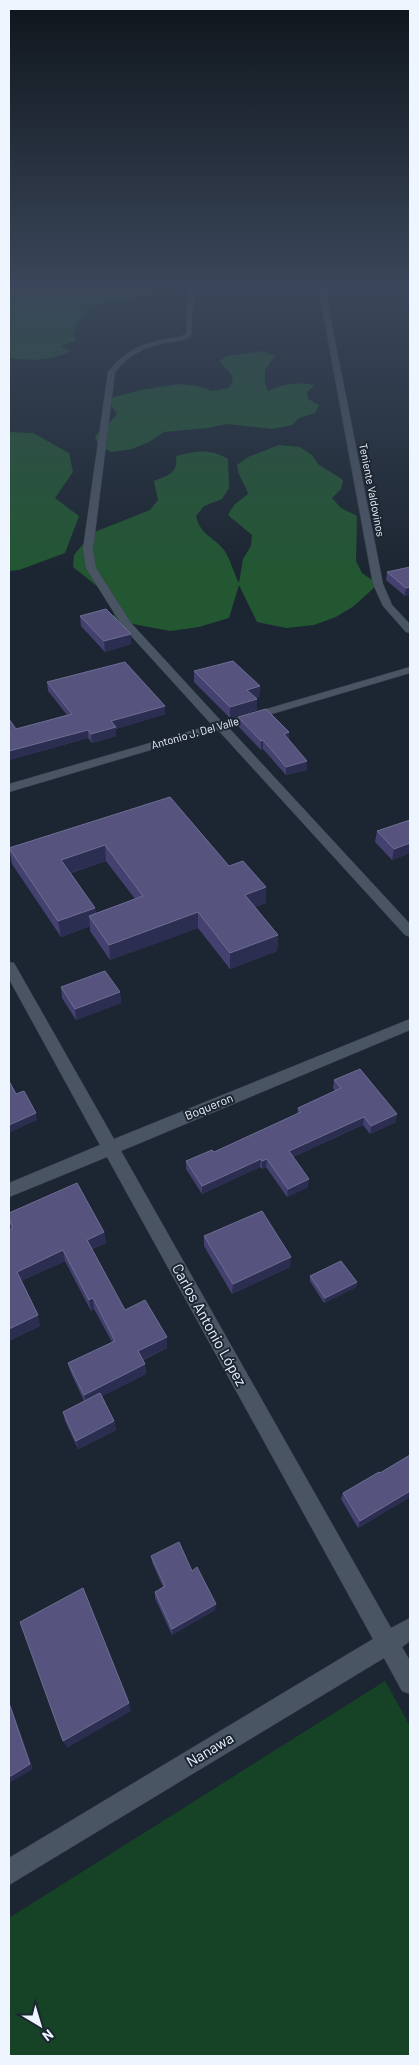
<svg xmlns="http://www.w3.org/2000/svg" width="419" height="2065" viewBox="0 0 419 2065" font-family="Barlow,sans-serif">
  <style>
    .green { fill: #164325 }
    .forest { fill: #225732 }
    .lines { fill: none; stroke-linecap: round; stroke-linejoin: round }
    .minor-casing { stroke: #39414c; stroke-width: 1 }
    .minor { fill: #4a5564; fill-rule: evenodd }
    .wall { fill: #444170; fill-rule: evenodd }
    .shaded-wall { fill: #2c2e51 }
    .building { fill: #56547f; stroke: #6e6d93 }
    .labels { text-anchor: middle; stroke-width: 4; stroke-linejoin: round; paint-order: stroke }
    .far-street-label { font-size: 11px; fill: #eff5fe; stroke: #1c2632 }
    .street-label { font-size: 12px; fill: #eff5fe; stroke: #1c2632 }
    .near-street-label { font-size: 15px; fill: #eff5fe; stroke: #1c2632 }
  </style>
  <rect width="100%" height="100%" fill="#1c2632"/>
  <path class="green" d="M385,1681L410,1726V2056H9V1918Z"/>
  <path class="forest" d="M9,285H166C144,304 107,295 84,312L83,317L76,323L74,335L76,341L60,346L70,351C53,361 28,361 9,358Z
    M263,351L275,356L265,370V384L268,391C285,383 297,382 315,385L307,392L308,399L319,405L315,413L299,418L292,425L272,429L226,424L208,428L164,432L149,442L132,449L111,452L98,445L95,437C101,426 109,425 117,414L107,399L141,390L179,384L198,386L212,391L229,388L233,381L231,374L219,361L228,356Z
    M9,432L33,433L69,453L73,472L55,498L79,516L65,553L19,570L9,571Z
    M279,445L300,447L312,455L318,464L343,480L341,489L332,498L341,508L357,516L356,561L362,573L378,584L354,606L336,617L314,625L286,628L257,622L239,585L229,618L199,627L170,631L107,619L115,615L102,590L73,567L74,555L92,533L150,510L158,500L154,481C169,475 178,474 176,456C196,451 210,448 228,459L229,488L222,499L204,506L196,516C200,535 213,536 224,550C231,560 233,572 239,583L243,559L251,546L252,535L228,515L234,505L248,494C245,483 238,477 237,465L248,457Z"/>
  <g class="lines">
    <defs>
      <path id="minor" d="M188,285H194L191,336C183,341 174,342 165,343C144,347 129,355 115,372L93,549L96,568L131,623L222,722L410,667V673L228,727L410,924V937L405,935L218,730L9,792V784L212,725L123,627L86,568L83,549L108,372C123,353 139,344 162,340C170,338 179,338 186,334Z
        M318,285H324L383,584L392,605L410,624V633L406,632L383,606L373,584Z
        M9,962L14,963L114,1139L410,1019V1030L121,1151L391,1628L410,1618V1641L402,1647L410,1661V1694L402,1691L384,1658L9,1885V1858L373,1639L107,1157L9,1197V1183L100,1145L9,979Z"/>
    </defs>
    <use href="#minor" class="minor-casing"/>
    <use href="#minor" class="minor"/>
  </g>
  <path class="wall" d="M410,567L405,596L386,580L387,572Z
    M80,616L131,644L105,652L81,626Z
    M194,671L260,686L259,697L255,698L257,710L230,718L194,682Z
    M47,682L165,706V714L116,729V736L92,743L88,738L9,760V719L16,729L67,715L48,691Z
    M238,717L289,732V740L307,770L286,775L263,749L261,750L238,726Z
    M170,797L229,866L266,887V903L255,907L278,935L277,951L230,969L198,928L110,960L90,931V926L61,937L12,864L9,848ZM106,861L135,899L96,913L95,908L71,873Z
    M410,821V853L392,860L375,842L377,831Z
    M61,987L120,992L121,1003L76,1020L62,998Z
    M334,1080L396,1122L370,1134L363,1125L293,1157L308,1187L287,1197L266,1167L262,1169L260,1167L202,1194L186,1169V1161L214,1152L297,1114L298,1108L335,1091L333,1088Z
    M9,1213L104,1232L106,1243L92,1249L125,1310L167,1348L143,1360L145,1364L146,1374L102,1396L114,1421L116,1430L78,1449L65,1421L63,1412L84,1401L71,1373L68,1363L112,1342L94,1309L91,1311L65,1261L21,1281L40,1326L9,1341V1230L11,1229L9,1223Z
    M204,1236L290,1267L232,1294L204,1246Z
    M310,1276L357,1282L356,1287L324,1303L310,1281Z
    M410,1455V1497L358,1528L341,1499L343,1493L380,1473Z
    M151,1556L192,1571L215,1610L172,1635L155,1598V1592L163,1587L152,1562Z"/>
  <path class="shaded-wall" d="M410,587V595L405,596L406,588Z
    M131,634V644L105,652L104,641Z
    M260,686L259,697L247,700V690Z
    M257,699V710L230,718V707Z
    M165,706V714L116,729V736L92,743L91,734L111,721Z
    M88,730V738L9,760V751Z
    M289,732V741L284,734Z
    M263,740V749L261,750V741Z
    M307,761V770L286,775V767Z
    M410,843V853L392,860L394,849Z
    M105,845L106,861L63,875L61,860Z
    M266,887V903L244,911L245,895Z
    M95,908L97,924L89,916L90,926L61,937L58,921Z
    M198,912V928L110,960L109,945Z
    M278,935L277,951L230,969V953Z
    M120,992L121,1003L76,1020L75,1009Z
    M36,1113L37,1120L9,1133V1125Z
    M397,1114L396,1122L370,1134L371,1126Z
    M364,1117L363,1125L288,1159L289,1151Z
    M261,1159L260,1167L202,1194V1186Z
    M267,1159L266,1167L262,1169V1161Z
    M309,1179L308,1187L287,1197L288,1189Z
    M104,1232L106,1243L88,1250L87,1240Z
    M63,1250L65,1261L19,1282L17,1272Z
    M291,1257L290,1267L232,1294L233,1284Z
    M357,1282L356,1287L324,1303L325,1298Z
    M93,1298L94,1309L91,1311L89,1300Z
    M38,1315L40,1326L9,1341V1329Z
    M167,1337V1348L139,1361L138,1351Z
    M145,1364L146,1374L86,1404L84,1395Z
    M114,1421L116,1430L78,1449L76,1441Z
    M410,1491V1497L358,1528L360,1521Z
    M216,1604L215,1610L172,1635V1629Z
    M9,1700L33,1769L9,1783Z
    M129,1703L131,1711L67,1748L63,1741Z"/>
  <path class="building" d="M410,567V587L406,588L387,572Z
    M106,609L131,634L104,641L80,616Z
    M233,661L260,686L247,690L257,699L230,707L194,671Z
    M125,662L165,706L111,721L116,727L91,734L88,730L9,751V719L16,729L72,714L47,682Z
    M266,709L289,732L284,734L307,761L286,767L263,740L261,741L238,717Z
    M170,797L229,866L243,861L266,887L245,895L278,935L230,953L198,912L109,945L89,916L143,896L105,845L61,860L95,908L58,921L9,848Z
    M410,820V843L394,849L377,831Z
    M105,971L120,992L75,1009L61,987Z
    M360,1069L397,1114L371,1126L364,1117L289,1151L309,1179L288,1189L267,1159L262,1161L261,1159L202,1186L186,1161L212,1150L214,1152L301,1112L298,1108L341,1088L334,1080Z
    M9,1081L16,1094L24,1091L36,1113L9,1125Z
    M77,1183L104,1232L87,1240L125,1310L145,1300L167,1337L138,1351L145,1364L84,1395L68,1363L115,1341L93,1298L89,1300L63,1250L17,1272L38,1315L9,1329V1230L13,1228L9,1218V1213Z
    M262,1211L291,1257L233,1284L204,1236Z
    M341,1261L357,1282L325,1298L310,1276Z
    M100,1393L114,1421L76,1441L63,1412Z
    M410,1455V1491L360,1521L343,1493L379,1472L380,1473Z
    M179,1542L192,1571L197,1567L216,1604L172,1629L155,1592L165,1586L151,1556Z
    M83,1588L129,1703L63,1741L20,1622Z
    M9,1703L30,1764L9,1777Z"/>
  <linearGradient id="sky" x2="0" y2="1"><stop stop-color="#0f151c"/><stop offset="0.5" stop-color="#3a475a"/><stop offset="1" stop-color="#3a475a" stop-opacity="0"/></linearGradient>
  <rect width="419" height="574" fill="url(#sky)"/>
  <g class="labels">
    <g class="far-street-label">
      <text transform="translate(372 490) rotate(79)" y="4">Teniente Valdovinos</text>
      <text transform="translate(195 733) rotate(-16)" y="4">Antonio J. Del Valle</text>
    </g>
    <g class="street-label">
      <text transform="translate(209 1107) rotate(-22)" y="4">Boqueron</text>
    </g>
    <g class="near-street-label">
      <text transform="translate(209 1325) rotate(61)" y="5">Carlos Antonio López</text>
      <text transform="translate(210 1750) rotate(-31)" y="5">Nanawa</text>
    </g>
  </g>
  <rect width="419" height="2065" fill="none" stroke="#eff5fe" stroke-width="20"/>
  <g transform="translate(40 2025) rotate(142)" stroke="#1c2632" stroke-width="4" paint-order="stroke">
  <path d="M0-4L9 19L0 12L-9 19Z" fill="#eff5fe"/>
  <text y="-8" font-size="14" font-weight="bold" text-anchor="middle" fill="#eff5fe">N</text>
  </g>
</svg>
